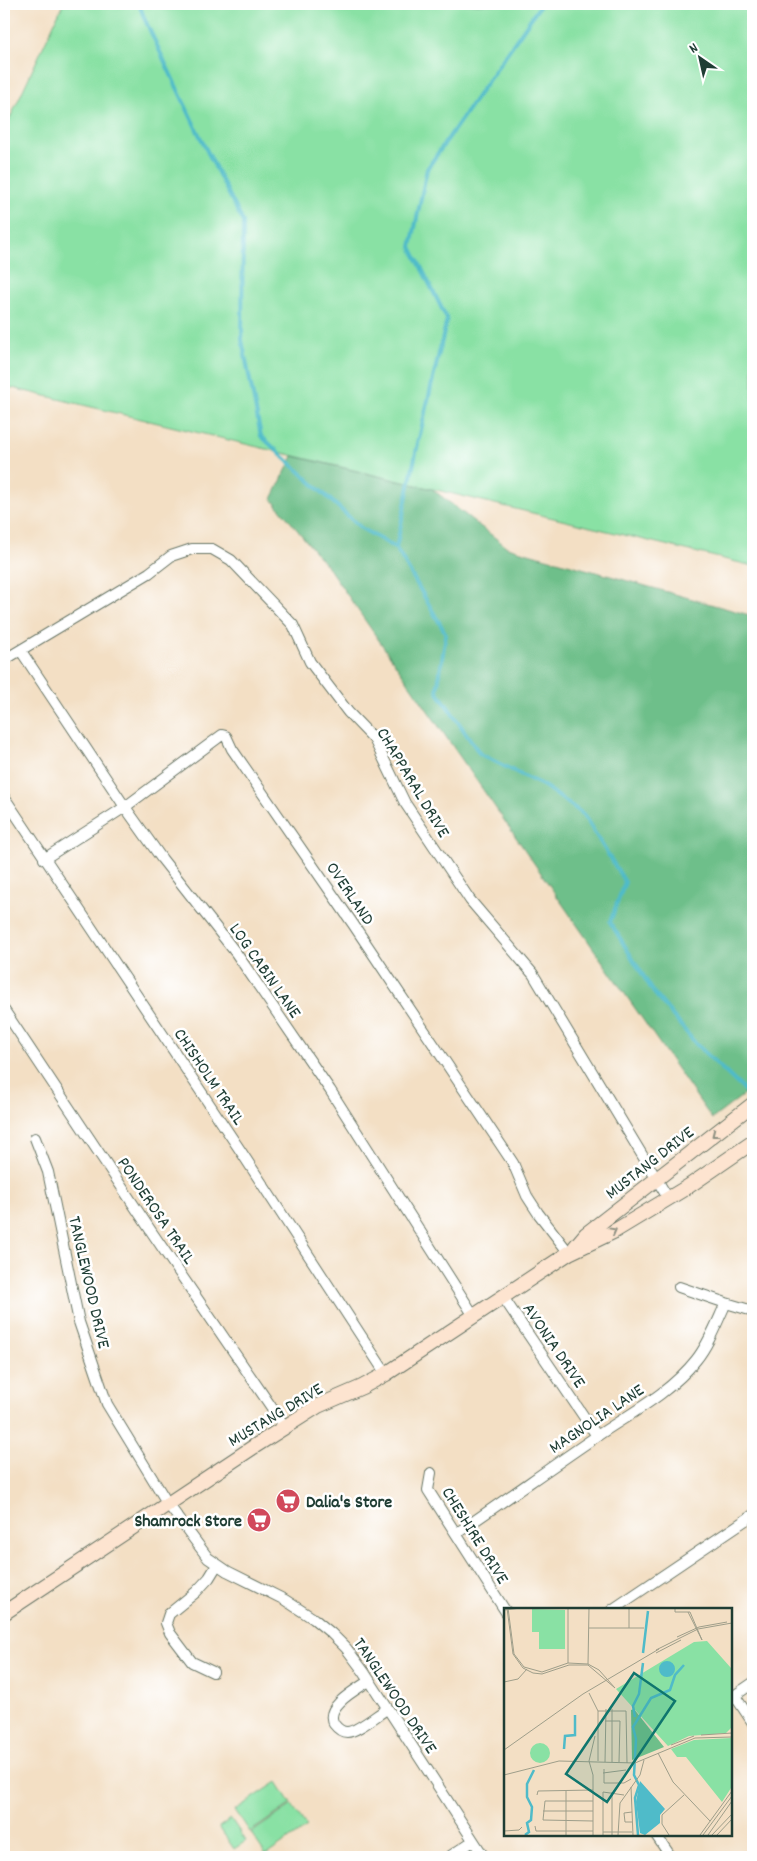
<svg xmlns="http://www.w3.org/2000/svg" width="757" height="1861" viewBox="0 0 757 1861" font-family="Dekko,sans-serif">
  <style>
    .green { fill: #89e1a4; stroke: #548f6c }
    .forest { fill: #6ebf8a; stroke: #467e5f }
    .lines { fill: none; stroke-linecap: round; stroke-linejoin: round }
    .stream { stroke: #4fbbc9; stroke-width: 4 }
    .street-casing { stroke: #697666; stroke-width: 12 }
    .secondary-casing { stroke: #697666; stroke-width: 16 }
    .street { stroke: #fff; stroke-width: 10 }
    .secondary { stroke: #fde4d0; stroke-width: 14 }
    .oneway { stroke: #8e9082 }
    .labels { text-anchor: middle; stroke-width: 5; stroke-linejoin: round; paint-order: stroke }
    .street-label { font-size: 18px; fill: #1f3d34; stroke: #fff }
    .poi-label { font-size: 18px; font-weight: bold; fill: #1f3d34; stroke: #fff; text-anchor: start }
    .inset-river { fill: none; stroke: #4fbbc9; stroke-width: 2.5 }
    .inset-road { fill: none; stroke: #9e9e8a; stroke-width: 1 }
    .view { fill: #0f766e; fill-opacity: 0.15; stroke: #0f766e; stroke-width: 2.5 }
    .inset-edge { fill: none; stroke: #1f3d34; stroke-width: 2.5 }
  </style>
  <rect width="100%" height="100%" fill="#fff"/>
  <filter id="ink" filterUnits="userSpaceOnUse"><feTurbulence type="fractalNoise" baseFrequency=".02" numOctaves="2"/><feDisplacementMap in="SourceGraphic" scale="10" xChannelSelector="R" yChannelSelector="G"/><feConvolveMatrix kernelMatrix="1 2 1 2 8 2 1 2 1" color-interpolation-filters="sRGB"/></filter>
  <filter id="wash" filterUnits="userSpaceOnUse"><feTurbulence type="fractalNoise" baseFrequency=".0096" numOctaves="4" result="noise"/><feDisplacementMap in="SourceGraphic" scale="20" xChannelSelector="R" yChannelSelector="G"/><feGaussianBlur stdDeviation="1.12" result="paint"/><feColorMatrix in="noise" values="0 0 0 0 0 0 0 0 0 0 0 0 0 0 0 0 0 1.4 0 .05"/><feComposite in="paint" operator="in"/></filter>
  <g filter="url(#wash)">
    <rect width="100%" height="100%" fill="#f3dfc4"/>
    <path class="green" d="M63,4H753V566L4,386V131Z
      M277,1782L291,1804L250,1832L235,1810Z
      M292,1805L307,1827L266,1855L251,1833Z
      M231,1819L246,1841L234,1849L219,1827Z"/>
    <path class="forest" d="M293,456L432,489L507,547L753,616V1085L742,1096L712,1119L330,570L272,499Z"/>
    <g class="lines">
      <path class="stream" d="M139,4L145,20L205,147L243,222L242,340L261,436L361,528L396,548
        M541,4L427,169L411,247L447,319L418,443L396,548L446,634L437,691L480,754L544,786L583,814L625,882L610,922L654,993L696,1044L743,1089L751,1101"/>
    </g>
  </g>
  <g filter="url(#ink)">
    <g class="lines">
      <defs>
        <path id="street" d="M21,651L125,807L162,859L236,953L330,1090L474,1316
          M4,660L149,573L171,556L192,549H212L231,560L293,625L310,662L348,712L374,739L405,803L470,900L533,974L668,1198
          M4,797L240,1150L386,1374
          M44,859L125,807L222,735L226,736L232,749L353,924L513,1163L527,1196L538,1213L569,1253
          M4,1010L153,1234L285,1427
          M35,1138L48,1172L79,1322L107,1404L168,1504L208,1558L227,1571L285,1600L314,1619L331,1633L346,1648L364,1672L484,1857
          M679,1287L726,1303L753,1311
          M503,1297L597,1436
          M431,1473L428,1490L506,1612
          M457,1533C504,1501 550,1468 597,1436C631,1413 670,1393 696,1360C709,1344 717,1322 726,1303
          M612,1610L753,1515
          M213,1672L192,1662L170,1633L166,1623L169,1614L196,1592L209,1578L217,1565
          M369,1681C357,1689 323,1707 334,1724C337,1728 342,1732 347,1732C357,1732 378,1714 387,1709
          M735,1696L753,1723
          M731,1698L753,1683
          M656,1835L671,1857
          M449,1857L473,1841"/>
        <path id="secondary" d="M575,1247L586,1234L753,1104
          M4,1613L255,1446L318,1406L362,1387L386,1374L569,1253L613,1232L689,1186L753,1142"/>
      </defs>
      <use href="#street" class="street-casing"/>
      <use href="#secondary" class="secondary-casing"/>
      <use href="#street" class="street"/>
      <use href="#secondary" class="secondary"/>
    </g>
    <defs><path id="oneway-chevron" d="M-2-3.5L2.5 0L-2 3.5" fill="none" stroke-width="1.6" stroke-linecap="round" stroke-linejoin="round" transform="scale(1.25)"/></defs>
    <g class="oneway">
      <use href="#oneway-chevron" transform="translate(715 1134) rotate(142)"/>
      <use href="#oneway-chevron" transform="translate(613 1231) rotate(-29)"/>
    </g>
  </g>
  <defs>
    <symbol id="supermarket-disc" viewBox="-11 -11 22 22"><circle r="9.5" fill="#d1495b" stroke="#fff"/><path d="M-6-5.5h2.5l.6 2H6L4.5 2H-2.5L-4.4-4H-6ZM-1.5 3.2a1.3 1.3 0 1 0 .1 0ZM3 3.2a1.3 1.3 0 1 0 .1 0Z" fill="#fff"/></symbol>
  </defs>
  <g fill-rule="evenodd">
    <use href="#supermarket-disc" x="274" y="1487" width="28" height="28"/>
    <use href="#supermarket-disc" x="245" y="1506" width="28" height="28"/>
  </g>
  <g class="labels">
    <g class="street-label">
      <text transform="translate(414 782) rotate(59)" y="6">CHAPPARAL DRIVE</text>
      <text transform="translate(351 893) rotate(56)" y="6">OVERLAND</text>
      <text transform="translate(266 970) rotate(55)" y="6">LOG CABIN LANE</text>
      <text transform="translate(210 1076) rotate(56)" y="6">CHISHOLM TRAIL</text>
      <text transform="translate(649 1162) rotate(-38)" y="6">MUSTANG DRIVE</text>
      <text transform="translate(157 1210) rotate(56)" y="6">PONDEROSA TRAIL</text>
      <text transform="translate(90 1282) rotate(77)" y="6">TANGLEWOOD DRIVE</text>
      <text transform="translate(555 1345) rotate(56)" y="6">AVONIA DRIVE</text>
      <text transform="translate(275 1414) rotate(-31)" y="6">MUSTANG DRIVE</text>
      <text transform="translate(596 1418) rotate(-34)" y="6">MAGNOLIA LANE</text>
      <text transform="translate(476 1535) rotate(58)" y="6">CHESHIRE DRIVE</text>
      <text transform="translate(396 1695) rotate(56)" y="6">TANGLEWOOD DRIVE</text>
    </g>
    <g class="poi-label">
      <text x="306" y="1507">Dalia's Store</text>
      <text x="242" y="1526" text-anchor="end">Shamrock Store</text>
    </g>
  </g>
  <g transform="translate(504 1608)">
    <rect width="228" height="228" fill="#f3dfc4"/>
    <path d="M28,1L61,2V41H35V24H28ZM203,33L227,60V120L222,125L185,128L164,138L112,81L190,34ZM227,130V180L218,194L182,149H173L167,141L190,132ZM26 145a10 10 0 1 1 20 0a10 10 0 1 1-20 0Z" fill="#89e1a4"/>
    <path d="M130,101L160,139L128,152L127,102Z" fill="#6ebf8a"/>
    <path d="M155 61a8 8 0 1 1 16 0a8 8 0 1 1-16 0ZM136,173L161,201L156,207V215L141,227L136,225L132,194Z" fill="#4fbbc9"/>
    <path class="inset-river" d="M139,45L144,3M131,109L129,98L135,86L139,55M60,141L61,128L71,127V107M21,227L25,224L23,215L27,212L28,199L23,189V176L30,162M134,227L131,190L135,177L130,167L132,131L129,119L147,90L166,82L171,67L180,57"/>
    <path class="inset-road" d="M3,0L9,46L19,60L29,65L38,66L65,57H84L111,80L95,62L84,56L64,55L38,64L20,59L10,46L4,0M64,0V55M125,0V20M171,0V4H186L198,32L184,4M0,2L17,0M85,20H140M173,29L195,19L223,14M152,42L194,21L228,15M152,45L177,32M84,56L85,0M0,74L14,71L23,61M85,85L94,103V153M108,101V154M94,103H122L123,155M101,113H116L115,154M197,127L228,125M167,137L190,128M0,142L79,86L155,41M154,145L169,174L206,213M101,154L102,101M100,161V175H120L127,171M99,165L122,162M0,167L55,153L131,155L191,130L228,129M127,179L129,227M33,187L34,183L89,182M89,193H41L39,212L89,213M39,203H89M128,204L120,205L121,214H128M31,218L32,223H89M0,223L15,222L18,219M99,224H128M62,227V183M89,227V167L85,153L91,128M99,227V184L120,187M108,227V184M114,227L116,195L136,167L140,152M165,227L158,216V207L180,187M196,227L228,183M199,227L228,188M204,227L228,193M208,227L228,206M213,227L228,211"/>
    <path class="view" d="M130,65L171,93L103,194L62,166Z"/>
    <rect width="228" height="228" class="inset-edge"/>
  </g>
  <rect width="757" height="1861" fill="none" stroke="#fff" stroke-width="20"/>
  <g transform="translate(700 58) rotate(326)" stroke="#ffffff" stroke-width="4" paint-order="stroke">
  <path d="M0-4L9 19L0 12L-9 19Z" fill="#1f3d34"/>
  <text y="-8" font-size="14" font-weight="bold" text-anchor="middle" fill="#1f3d34">N</text>
  </g>
</svg>
